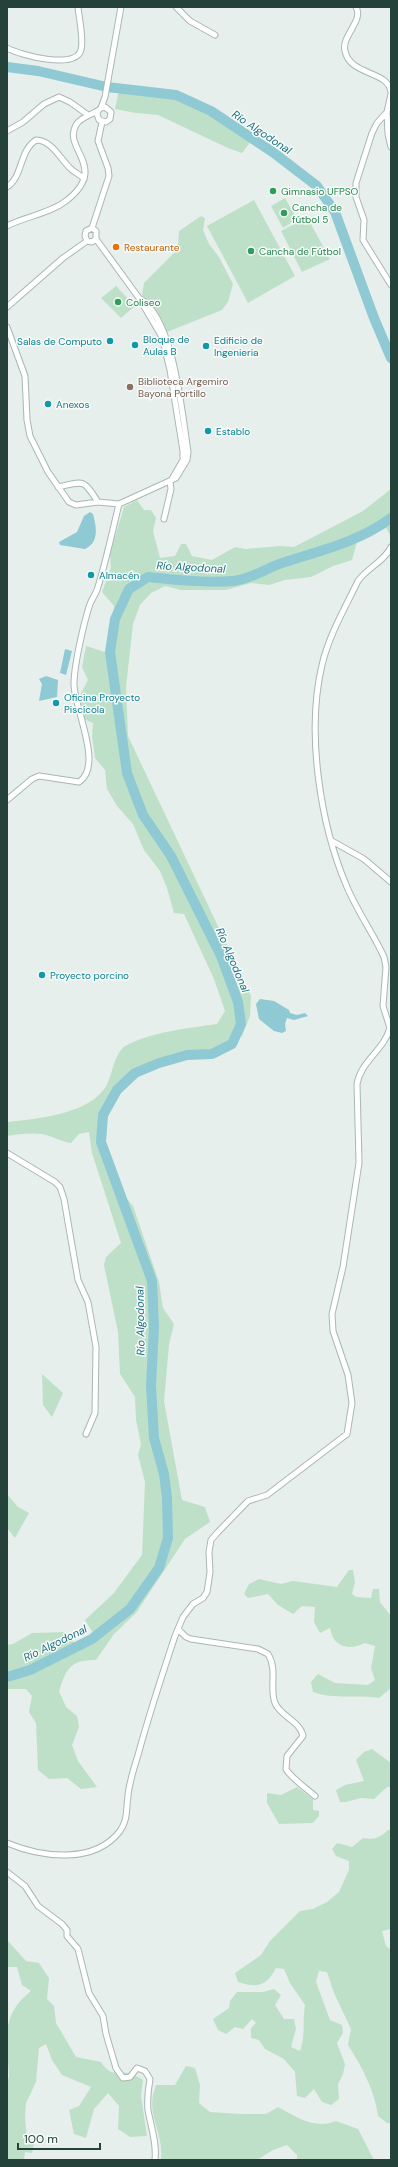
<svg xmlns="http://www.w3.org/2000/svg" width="398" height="2167" viewBox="0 0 398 2167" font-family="'DM Sans',sans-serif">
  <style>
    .green { fill: #bfe0c8 }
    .water { fill: #8ec9d4 }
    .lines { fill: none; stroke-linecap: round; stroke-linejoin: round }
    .river { stroke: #8ec9d4; stroke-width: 10 }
    .street-casing { stroke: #a8b8b2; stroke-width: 7 }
    .street { stroke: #fff; stroke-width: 5 }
    .leisure-dot { fill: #2e9e5b; stroke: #f7fbf9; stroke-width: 1.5 }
    .food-dot { fill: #e8710a; stroke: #f7fbf9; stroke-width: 1.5 }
    .culture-dot { fill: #0f9aa8; stroke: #f7fbf9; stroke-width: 1.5 }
    .education-dot { fill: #8d6e63; stroke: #f7fbf9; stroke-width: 1.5 }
    .labels { text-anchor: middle; stroke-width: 3; stroke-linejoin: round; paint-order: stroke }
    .leisure-label { font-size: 10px; fill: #27864d; stroke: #f7fbf9; text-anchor: start }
    .food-label { font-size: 10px; fill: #c56008; stroke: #f7fbf9; text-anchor: start }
    .culture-label { font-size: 10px; fill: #0d838f; stroke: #f7fbf9; text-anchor: start }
    .education-label { font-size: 10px; fill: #785e54; stroke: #f7fbf9; text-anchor: start }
    .water-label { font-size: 11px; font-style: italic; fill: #1c6f80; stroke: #f7fbf9 }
  </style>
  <rect width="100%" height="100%" fill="#e6efeb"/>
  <path class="green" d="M119,90L176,96L211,113L252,140L242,153L228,148L158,115L136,113L115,109Z
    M285,198L297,219L283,228L271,206Z
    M254,200L295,276L248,303L207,226Z
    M201,216L205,218L203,230L209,244L219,257L233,284L228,302L222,310L167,332L142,295L144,283L174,253L178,246L179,231Z
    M307,217L330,259L302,272L281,231Z
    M116,286L135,306L121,318L101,298Z
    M391,489V537L382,520L360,531L352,560L333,566L311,577L285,580L269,585L251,583L226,590H181L165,586L151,593L140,605L133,624L126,687L128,736L251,996L250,1016L242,1036L219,1049L172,1054L140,1067L116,1090L102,1115L100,1143L112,1180L133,1206L159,1282L163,1308L174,1324L169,1345L164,1401L182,1500L205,1507L210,1522L185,1539L136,1613L114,1634L96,1660C70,1660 67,1668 59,1691L66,1707L77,1716L79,1727L72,1745L78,1761L97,1787L81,1789L67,1778L49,1779L38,1770L36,1723L29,1712L32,1696L26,1689H7V1645L13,1644L32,1633L66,1632L75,1644L93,1633L85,1620L113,1594L142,1555L145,1482L138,1455L141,1444L136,1420L135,1397L120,1374L118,1332L104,1265L106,1257L121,1243L92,1153L89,1132L79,1134L71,1143C61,1142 55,1137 46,1135C33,1132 20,1134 7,1136V1122C36,1119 95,1114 108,1082C113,1071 115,1051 127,1045C152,1032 189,1028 217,1024L225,1011L214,979L184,914L174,913L167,888L160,871L144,850L133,824L117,806L107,789L105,770L95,758L92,736L93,723L84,719L80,695L88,680L82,667L86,646L108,653L114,606L102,592L111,568L110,554L124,507L137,500L144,510H151L156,518L153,531L160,558L175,556L181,544H186L192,556L212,560L235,547L246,549L280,546L294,547L363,511Z
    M42,1374L63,1393L52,1417L43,1405Z
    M7,1494L18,1507L29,1513L15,1538L7,1528Z
    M349,1570H353L355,1582L352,1594L356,1597L371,1598L373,1589H379L380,1602L391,1616V1688L379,1698C357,1694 335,1700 313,1692L311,1682L318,1674L335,1683L368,1685L375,1680L371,1668L375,1646L365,1643C348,1651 333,1647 330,1628L320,1633L314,1622L315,1607L302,1606L293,1614L278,1605L268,1594L248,1598L244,1594L249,1584L259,1579L281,1584L293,1581L337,1587Z
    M372,1749L391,1763V1787H387L374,1799L361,1798L346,1802H340L336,1790L345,1785L364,1781L356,1760L364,1752Z
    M297,1787L313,1799V1810L319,1811V1816L313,1823L279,1824L267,1803V1793L281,1795Z
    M388,1830H391V1929L382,1931L386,1946L391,1950V2123H387L378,2116C375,2091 362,2067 348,2045L351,2029L334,1993L327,1972L319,1971L316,1982L330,2020L342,2025L343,2033L337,2043L345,2064L343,2074L338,2084L339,2099L331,2105L322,2102L314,2089L305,2098L297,2096L295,2072L284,2059L265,2049L259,2040L251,2038V2028L256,2023L252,2019L243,2029L235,2027L226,2034L218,2030L213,2019L229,2008L230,2001L237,1992H263L274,1989L281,1995L275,2005L284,2019H294L296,2029L291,2047L300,2051C306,2035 302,2021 305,2005L290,1983L284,1969L276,1968C266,1987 257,1988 238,1982L235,1973L261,1955L270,1941L300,1911L313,1909L327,1902L339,1892L349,1870V1861L336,1856L332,1849L337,1843L352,1847L363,1838C375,1840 379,1838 388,1830Z
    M7,1940L26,1961L39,1963L49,1978L47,1999L54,2006L56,2023L76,2057L101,2062C112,2079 117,2069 132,2074C135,2075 140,2078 143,2080L141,2096L147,2136L130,2137L118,2129L119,2106L108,2093L94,2109L86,2138L74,2134L69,2110L79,2106L91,2087L62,2075L52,2060L46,2044L39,2048L36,2082L26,2103L25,2117L27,2138L34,2144L32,2153L25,2152L24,2160H7V2084L9,2076C7,2038 0,2016 31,1991L22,1985L17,1967H7Z
    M186,2066L195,2068L200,2085L199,2103L210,2112L241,2114H266L278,2107C297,2117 315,2130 336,2121L358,2129L374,2160H297V2155L287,2145L273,2150L257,2160H161C164,2129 144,2115 156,2085H175Z"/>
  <path class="water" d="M90,512L93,514C96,526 100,542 85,549L60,545L59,542L77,532L84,516Z
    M65,649L72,651L66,675L60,673Z
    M46,676L58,680L57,697L39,701L42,684L39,679Z
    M260,999L274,1001L289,1010L290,1013L297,1015L305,1013L308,1016L294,1020L287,1018L285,1024L286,1031L282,1033L274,1031L259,1019L256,1004Z"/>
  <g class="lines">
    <path class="river" d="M7,67L38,71L107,87L176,95L211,111L274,153L317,186L335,212L374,318L391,358
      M7,1677L30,1670L92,1639L130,1609L159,1568L168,1538L167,1498L164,1474L154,1438L151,1386L154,1327L152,1281L101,1142L103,1115L117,1090L135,1073L159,1063L187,1055L212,1054L232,1044L241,1024L238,1002L221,956L171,856L143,815L127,773L110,652L115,619L129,589L148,577C176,580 205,583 233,581C249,580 267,568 282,563C319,551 359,542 391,518"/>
    <defs>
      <path id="street" d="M176,7L190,21L215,35
        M356,7C364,21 341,36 345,51C350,76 388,70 391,92
        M7,48C20,55 75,70 81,50C84,40 79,18 78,7
        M391,94L387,112L388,134L391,147
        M101,108L105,97L121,7
        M387,112L377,123L372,133L356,183V197L364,220L363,240L391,285
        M7,131L23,122L44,104L59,97L70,102L88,115
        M7,187C23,177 19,151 36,140C52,140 61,160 71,169C75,173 80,174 84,179
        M7,226C26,216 49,214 66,201C110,167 62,149 76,125C81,116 94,115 101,108L105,107L111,112L110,119L106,122L99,120L97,114L98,111
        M92,228L96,231V239L139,298L162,337L170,370L183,451V460L172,479
        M92,228L109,176L108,168L98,141L102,122
        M87,241L85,236L86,231L92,228
        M7,307L63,258L87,241L92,242L96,239
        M7,327L25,376L27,420L30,436L48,472L69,502L76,505L98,502L119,504L176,478L187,460L188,452C182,413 174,318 139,298
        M58,487C85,481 83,479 98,502
        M164,519L171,489L170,481
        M7,800L32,779L39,776L79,782C104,766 74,708 74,684C74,665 84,622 90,604C92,599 95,595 97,590C106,562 112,533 119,504
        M332,841L364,859L391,882
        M7,1153L55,1182L60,1187L64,1199L78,1280L88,1302L96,1347L95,1413L86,1434
        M178,1629L186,1637L191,1639L258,1649L268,1654C278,1670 269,1687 275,1703C281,1717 300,1721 303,1736L287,1756L286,1769C291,1778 307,1789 315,1796
        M7,1843C41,1857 94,1865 120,1831C128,1820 126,1809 128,1796C129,1783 134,1768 138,1755C149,1715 162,1675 175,1636L183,1617L193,1604L203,1598L207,1592L210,1572L209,1552L211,1540L218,1532L248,1501L267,1495L347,1434L352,1403L348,1375L333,1331L332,1314L343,1267L359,1163L357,1084C361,1061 384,1050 390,1028L383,1006L386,967L384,957C373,933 357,911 347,887C320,824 306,732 322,665C329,635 345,608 358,581C367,568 385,561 391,547
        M7,1872L25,1886L38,1906L62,1924L67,1930V1936L78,1949L89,1993L103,2016L106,2034L116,2068L123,2078L130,2077L137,2068L145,2071L150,2079C148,2090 147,2099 148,2110C151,2127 157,2143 155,2160"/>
    </defs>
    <use href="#street" class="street-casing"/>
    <use href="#street" class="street"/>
  </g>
  <g class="leisure-dot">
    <circle cx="273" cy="191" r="4"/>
    <circle cx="284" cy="213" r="4"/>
    <circle cx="251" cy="251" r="4"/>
    <circle cx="118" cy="302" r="4"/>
  </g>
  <circle class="food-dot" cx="116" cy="247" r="4"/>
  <g class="culture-dot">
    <circle cx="110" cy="341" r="4"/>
    <circle cx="135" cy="345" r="4"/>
    <circle cx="206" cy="346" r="4"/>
    <circle cx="48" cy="404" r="4"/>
    <circle cx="208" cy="431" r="4"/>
    <circle cx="91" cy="575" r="4"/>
    <circle cx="56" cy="703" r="4"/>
    <circle cx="42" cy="975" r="4"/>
  </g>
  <circle class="education-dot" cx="130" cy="387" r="4"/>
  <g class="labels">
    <g class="leisure-label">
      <text x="281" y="195">Gimnasio UFPSO</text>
      <text x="292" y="211">Cancha de<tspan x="292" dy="12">fútbol 5</tspan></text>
      <text x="259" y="255">Cancha de Fútbol</text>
      <text x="126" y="306">Coliseo</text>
    </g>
    <g class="food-label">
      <text x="124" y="251">Restaurante</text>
    </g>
    <g class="culture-label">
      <text x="143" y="343">Bloque de<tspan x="143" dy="12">Aulas B</tspan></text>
      <text x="214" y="344">Edificio de<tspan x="214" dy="12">Ingenieria</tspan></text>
      <text x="102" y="345" text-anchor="end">Salas de Computo</text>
      <text x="56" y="408">Anexos</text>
      <text x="216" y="435">Establo</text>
      <text x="99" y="579">Almacén</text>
      <text x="64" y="701">Oficina Proyecto<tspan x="64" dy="12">Piscícola</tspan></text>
      <text x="50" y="979">Proyecto porcino</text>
    </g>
    <g class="education-label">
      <text x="138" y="385">Biblioteca Argemiro<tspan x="138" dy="12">Bayona Portillo</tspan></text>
    </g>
    <g class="water-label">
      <text transform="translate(262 132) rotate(34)" y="4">Río Algodonal</text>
      <text transform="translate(191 567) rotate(3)" y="4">Río Algodonal</text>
      <text transform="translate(233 960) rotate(67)" y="4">Río Algodonal</text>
      <text transform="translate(140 1321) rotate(-91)" y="4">Río Algodonal</text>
      <text transform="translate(55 1643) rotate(-26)" y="4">Río Algodonal</text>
    </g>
  </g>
  <rect width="398" height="2167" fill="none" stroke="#24423a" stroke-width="16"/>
  <path d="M18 2143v6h82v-6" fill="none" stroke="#24423a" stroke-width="2"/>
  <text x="24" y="2143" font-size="12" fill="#24423a" stroke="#f7fbf9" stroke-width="3" paint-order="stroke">100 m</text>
</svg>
